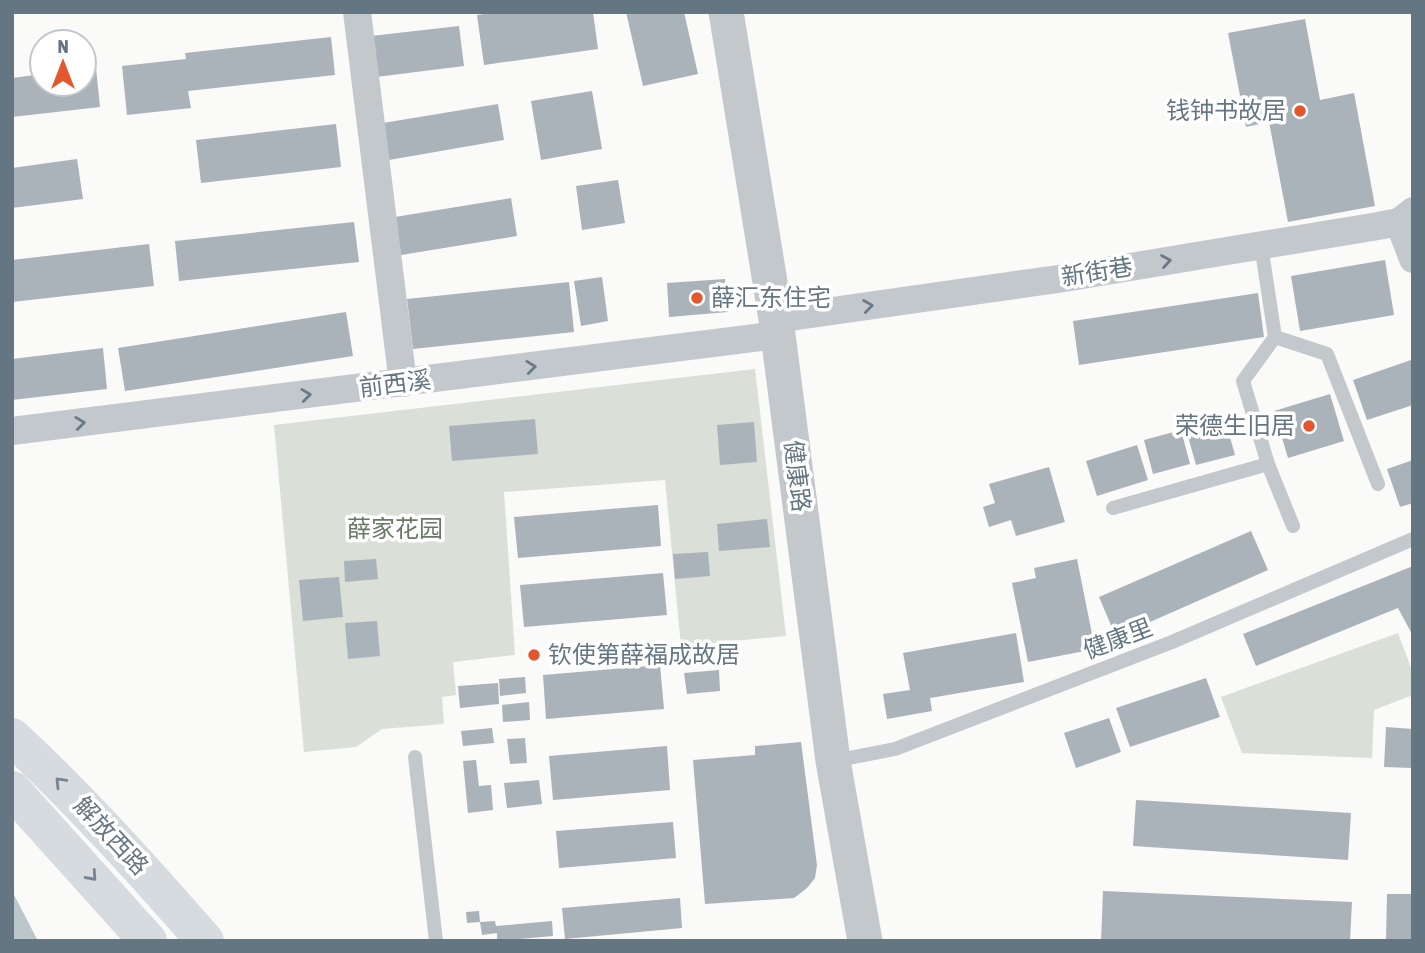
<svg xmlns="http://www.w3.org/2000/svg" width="1425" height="953" viewBox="0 0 1425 953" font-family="'Asap Condensed','Noto Sans SC',sans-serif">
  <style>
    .green { fill: #dadfd7 }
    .water { fill: #bbc7cb }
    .building { fill: #aab3b9 }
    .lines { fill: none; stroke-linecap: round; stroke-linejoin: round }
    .service { stroke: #c3c8cc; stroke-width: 14 }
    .minor { stroke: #c3c8cc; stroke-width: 28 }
    .tertiary { stroke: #c3c8cc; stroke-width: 35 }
    .secondary { stroke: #d6dbdf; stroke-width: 38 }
    .oneway { stroke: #6a7a87 }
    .oneway2 { stroke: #768591 }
    .poi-dot { fill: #e4572e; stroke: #fff; stroke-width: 2.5 }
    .labels { text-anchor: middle; stroke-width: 7; stroke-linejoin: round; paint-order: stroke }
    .poi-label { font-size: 24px; fill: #657683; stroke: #fff; text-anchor: end }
    .street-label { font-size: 24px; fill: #657683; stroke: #fff }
    .park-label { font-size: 24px; fill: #687a64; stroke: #fff }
  </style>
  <rect width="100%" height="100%" fill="#fafaf8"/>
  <path class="green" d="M755,369L786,636L681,646L665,480L504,492L515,655L453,662L456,695L442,697L444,724L382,729L356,747L304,752L274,425Z
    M1398,633L1413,673V695L1374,710L1372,758L1242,753L1221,697Z"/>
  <path class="water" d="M12,891L38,941H12Z"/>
  <path class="building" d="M499,12H593L598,49L484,65L477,15Z
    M626,12H684L698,74L643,86Z
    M1305,19L1320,100L1354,93L1375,206L1288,222L1269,122L1246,127L1228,33Z
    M459,26L464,66L376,77L371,36Z
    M331,37L335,75L188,91L191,108L127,115L122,66L186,59L185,53Z
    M96,68L100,107L12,117V78L42,74V84H84V70Z
    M592,91L602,149L541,160L531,101Z
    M498,104L504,140L389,160L383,123Z
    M336,124L341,167L201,183L196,140Z
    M77,159L83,199L12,208V168Z
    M618,180L625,223L582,230L576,186Z
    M511,198L517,236L401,255L395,217Z
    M354,222L359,262L179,281L175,241Z
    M149,244L154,286L12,302V260Z
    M1385,260L1394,315L1300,331L1291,276Z
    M602,277L608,321L581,326L574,281Z
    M725,279L728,312L669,317L667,283Z
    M569,282L574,332L413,349L407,299Z
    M1258,293L1264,337L1079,365L1073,321Z
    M346,312L353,356L125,391L118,348Z
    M103,348L107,389L12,400V359Z
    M1411,360L1413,367V405L1367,420L1353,380Z
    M1330,394L1344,441L1288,458L1274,411Z
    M535,419L538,454L452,461L449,426Z
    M754,422L757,462L720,465L717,425Z
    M1226,423L1235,455L1196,465L1187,433Z
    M1181,430L1190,464L1153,474L1144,440Z
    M1137,445L1148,480L1097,496L1086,461Z
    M1413,460V503L1400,507L1387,469Z
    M1049,467L1065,522L1016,536L1011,520L989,527L983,507L995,503L989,484Z
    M658,505L661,546L518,558L514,517Z
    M767,519L770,547L719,551L717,524Z
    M1251,531L1268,570L1116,637L1099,597Z
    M708,552L710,576L675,579L673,554Z
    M376,559L378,579L345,582L344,561Z
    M1077,559L1095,649L1028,662L1012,583L1036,578L1034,568Z
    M1413,566V636L1398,608L1256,666L1243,634Z
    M663,573L667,615L524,627L520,585Z
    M339,577L343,617L303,621L299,580Z
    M377,621L380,656L348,659L345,623Z
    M1016,633L1024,682L930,698L932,711L887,719L883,694L910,690L903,653Z
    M660,665L664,709L546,719L543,675Z
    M719,670L720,691L687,694L684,673Z
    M525,677L526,693L500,696L499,679Z
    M1206,678L1220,717L1130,747L1116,708Z
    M498,683L499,704L460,708L458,686Z
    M529,702L530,720L503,722L502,705Z
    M1109,718L1121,752L1076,768L1064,733Z
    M1386,727L1413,729V768L1384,767Z
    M492,728L494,743L463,746L461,731Z
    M525,738L527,763L510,764L507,739Z
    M801,742L817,865L815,878L807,888L794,898L705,904L693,760L755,755V746Z
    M667,746L670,790L553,800L549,756Z
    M476,760L479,786L491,785L493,810L468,813L463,761Z
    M539,780L542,804L507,808L504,783Z
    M1136,800L1351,813L1348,860L1133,846Z
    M673,822L676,858L559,868L556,831Z
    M1103,891L1352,902L1350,941H1101Z
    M1387,894H1413V941L1386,940Z
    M680,898L682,928L565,939L562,908Z
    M479,911L480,922L467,923L466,912Z
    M495,921L496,926L552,921L553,936L497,941V933L482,935L480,922Z"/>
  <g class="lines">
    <path class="service" d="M1261,245L1275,337L1243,381L1268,464L1293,526
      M1275,337L1327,354L1378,484
      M1113,508L1268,464
      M415,757L436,941
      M833,761L895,749L1172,642L1413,539"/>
    <path class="minor" d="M357,12L403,383
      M1399,222L1413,259
      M776,319L1058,279L1378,226L1399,222L1413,211
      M12,431L778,335"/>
    <path class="tertiary" d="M726,12L776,319L833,761L865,941"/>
    <path class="secondary" d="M12,737C81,801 143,870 205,941
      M12,790L148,941"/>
  </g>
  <defs><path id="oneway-chevron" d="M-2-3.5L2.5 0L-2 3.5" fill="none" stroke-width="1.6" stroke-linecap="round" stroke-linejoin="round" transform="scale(1.75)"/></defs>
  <g class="oneway">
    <use href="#oneway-chevron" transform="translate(1166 261) rotate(-9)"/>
    <use href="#oneway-chevron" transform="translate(868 306) rotate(-8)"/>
    <use href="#oneway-chevron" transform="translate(531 367) rotate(-7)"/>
    <use href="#oneway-chevron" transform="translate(306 395) rotate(-7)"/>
    <use href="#oneway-chevron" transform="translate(80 423) rotate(-7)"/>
  </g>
  <g class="oneway2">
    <use href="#oneway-chevron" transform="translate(60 782) rotate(-134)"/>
    <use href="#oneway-chevron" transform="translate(92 876) rotate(48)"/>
  </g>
  <g class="poi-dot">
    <circle cx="1300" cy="111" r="7"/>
    <circle cx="697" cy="298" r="7"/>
    <circle cx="1309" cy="426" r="7"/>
    <circle cx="534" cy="655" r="7"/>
  </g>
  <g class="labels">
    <g class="poi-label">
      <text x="1286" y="119">钱钟书故居</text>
      <text x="711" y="306" text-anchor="start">薛汇东住宅</text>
      <text x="1295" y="434">荣德生旧居</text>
      <text x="548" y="663" text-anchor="start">钦使第薛福成故居</text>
    </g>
    <g class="street-label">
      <text transform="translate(1097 272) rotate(-9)" y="8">新街巷</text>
      <text transform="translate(395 384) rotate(-7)" y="8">前西溪</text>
      <text transform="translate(797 476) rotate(83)" y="8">健康路</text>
      <text transform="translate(1118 639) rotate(-21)" y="8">健康里</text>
      <text transform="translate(111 836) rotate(47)" y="8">解放西路</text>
    </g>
    <g class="park-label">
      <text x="395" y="537">薛家花园</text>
    </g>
  </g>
  <rect width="1425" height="953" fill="none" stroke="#657683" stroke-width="28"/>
  <g transform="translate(63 63)"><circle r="33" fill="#ffffff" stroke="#c1c8cd" stroke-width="2"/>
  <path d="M0-5L12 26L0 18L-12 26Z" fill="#e4572e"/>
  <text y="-10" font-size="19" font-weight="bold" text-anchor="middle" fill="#657683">N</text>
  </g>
</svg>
